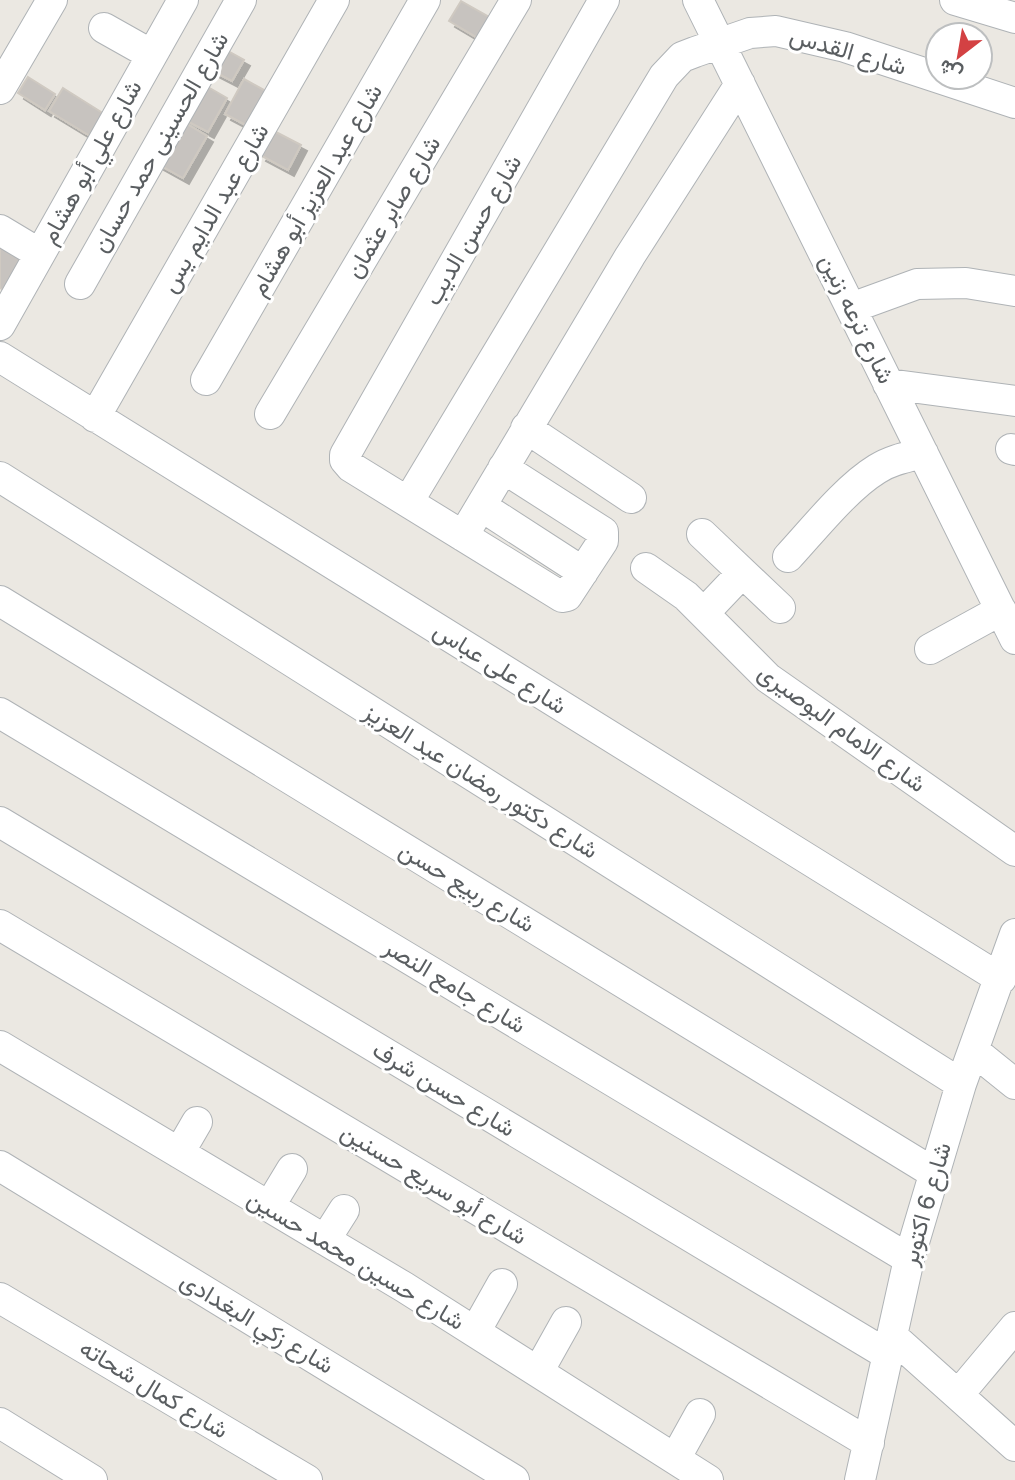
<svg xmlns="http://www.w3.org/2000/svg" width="1015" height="1480" viewBox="0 0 1015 1480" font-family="'Golos Text',Vazirmatn,sans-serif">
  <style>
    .building { fill: #c7c3bf; stroke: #cfc9c1; stroke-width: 2; filter: url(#shadow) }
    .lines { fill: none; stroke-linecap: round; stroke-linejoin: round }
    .minor-casing { stroke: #afb3b6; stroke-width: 32 }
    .minor { stroke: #fff; stroke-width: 30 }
    .labels { text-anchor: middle; stroke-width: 6; stroke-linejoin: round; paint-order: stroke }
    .street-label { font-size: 24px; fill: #5a5e61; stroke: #fff }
  </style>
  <defs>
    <filter id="shadow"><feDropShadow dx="6" dy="6" stdDeviation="0" flood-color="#0004"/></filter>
  </defs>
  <rect width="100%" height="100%" fill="#ebe8e2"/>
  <path class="building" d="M461,1L489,17L478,38L449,21Z
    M219,46L244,60L232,81L207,68Z
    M28,77L55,94L45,110L18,93Z
    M244,79L273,95L255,130L225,114Z
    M201,83L227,98L208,132L181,118Z
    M63,88L109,117L95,139L49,111Z
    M182,121L207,136L183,178L158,164Z
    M272,130L301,145L288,170L260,155Z
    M0,239L31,258L9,293L0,288Z"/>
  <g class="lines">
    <defs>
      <path id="minor" d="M698,0L1015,639
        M955,0L1015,18
        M104,28L152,55
        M0,89L52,0
        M0,230L40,254
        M80,284L241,0
        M851,308L917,284L966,283L1015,291
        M0,325L183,0
        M0,357L1001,979
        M206,380L425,0
        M888,384L1015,401
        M270,414L516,0
        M95,417L334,0
        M526,428L631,498
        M1011,449L1015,450
        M503,468L603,532V541L567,596L562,597L351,467L345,460V455L604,0
        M0,477L961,1084
        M408,502L664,76L682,57L695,52L750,33L776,31L845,47L1015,103
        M481,506L583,572
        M702,534L780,608
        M463,536L630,256L740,84
        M788,557C813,530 846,488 877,469C891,460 907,457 923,453
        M646,568L686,596L768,678L1015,851
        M0,601L934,1173
        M704,613L742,573
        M930,649L1001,610
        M0,713L909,1259
        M0,822L888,1355
        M0,925L869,1443
        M0,1046L404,1287L708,1480
        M974,1051L1015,1084
        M179,1153L197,1122
        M0,1166L514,1480
        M269,1207L292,1169
        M325,1240L344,1210
        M0,1298L307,1480
        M475,1332L502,1284
        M892,1336L1015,1446
        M538,1372L566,1322
        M958,1395L1015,1327
        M0,1423L92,1480
        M675,1459L700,1414
        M860,1480L909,1259L961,1084L1015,934"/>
    </defs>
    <use href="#minor" class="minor-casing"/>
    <use href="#minor" class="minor"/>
  </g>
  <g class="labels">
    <g class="street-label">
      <text transform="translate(848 51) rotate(16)" y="8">شارع القدس</text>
      <text transform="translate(160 142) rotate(-60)" y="8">شارع الحسينى حمد حسان</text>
      <text transform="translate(91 162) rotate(-61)" y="8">شارع علي أبو هشام</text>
      <text transform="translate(316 190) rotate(-60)" y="8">شارع عبد العزيز أبو هشام</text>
      <text transform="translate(393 207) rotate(-59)" y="8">شارع صابر عثمان</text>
      <text transform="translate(215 208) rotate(-60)" y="8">شارع عبد الدايم يس</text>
      <text transform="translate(473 230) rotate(-60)" y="8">شارع حسن الديب</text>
      <text transform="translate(857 319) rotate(64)" y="8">شارع ترعه زنين</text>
      <text transform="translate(500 668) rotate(32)" y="8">شارع على عباس</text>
      <text transform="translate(842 728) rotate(36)" y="8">شارع الامام البوصيرى</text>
      <text transform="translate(481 781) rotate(32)" y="8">شارع دكتور رمضان عبد العزيز</text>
      <text transform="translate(467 887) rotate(31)" y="8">شارع ربيع حسن</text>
      <text transform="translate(455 986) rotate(31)" y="8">شارع جامع النصر</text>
      <text transform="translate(444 1089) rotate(31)" y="8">شارع حسن شرف</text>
      <text transform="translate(434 1184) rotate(31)" y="8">شارع أبو سريع حسنين</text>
      <text transform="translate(926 1204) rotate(-74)" y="8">شارع 6 اكتوبر</text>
      <text transform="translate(356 1260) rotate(31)" y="8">شارع حسين محمد حسين</text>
      <text transform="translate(257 1323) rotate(31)" y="8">شارع زكي البغدادى</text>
      <text transform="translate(154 1389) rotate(31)" y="8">شارع كمال شحاته</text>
    </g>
  </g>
  <g transform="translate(959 56) rotate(211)"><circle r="33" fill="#ffffff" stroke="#bdbfc0" stroke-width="2"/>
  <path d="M0-5L12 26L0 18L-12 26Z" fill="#d34143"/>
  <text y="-10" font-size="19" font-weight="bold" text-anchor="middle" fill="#5a5e61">ش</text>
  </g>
</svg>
